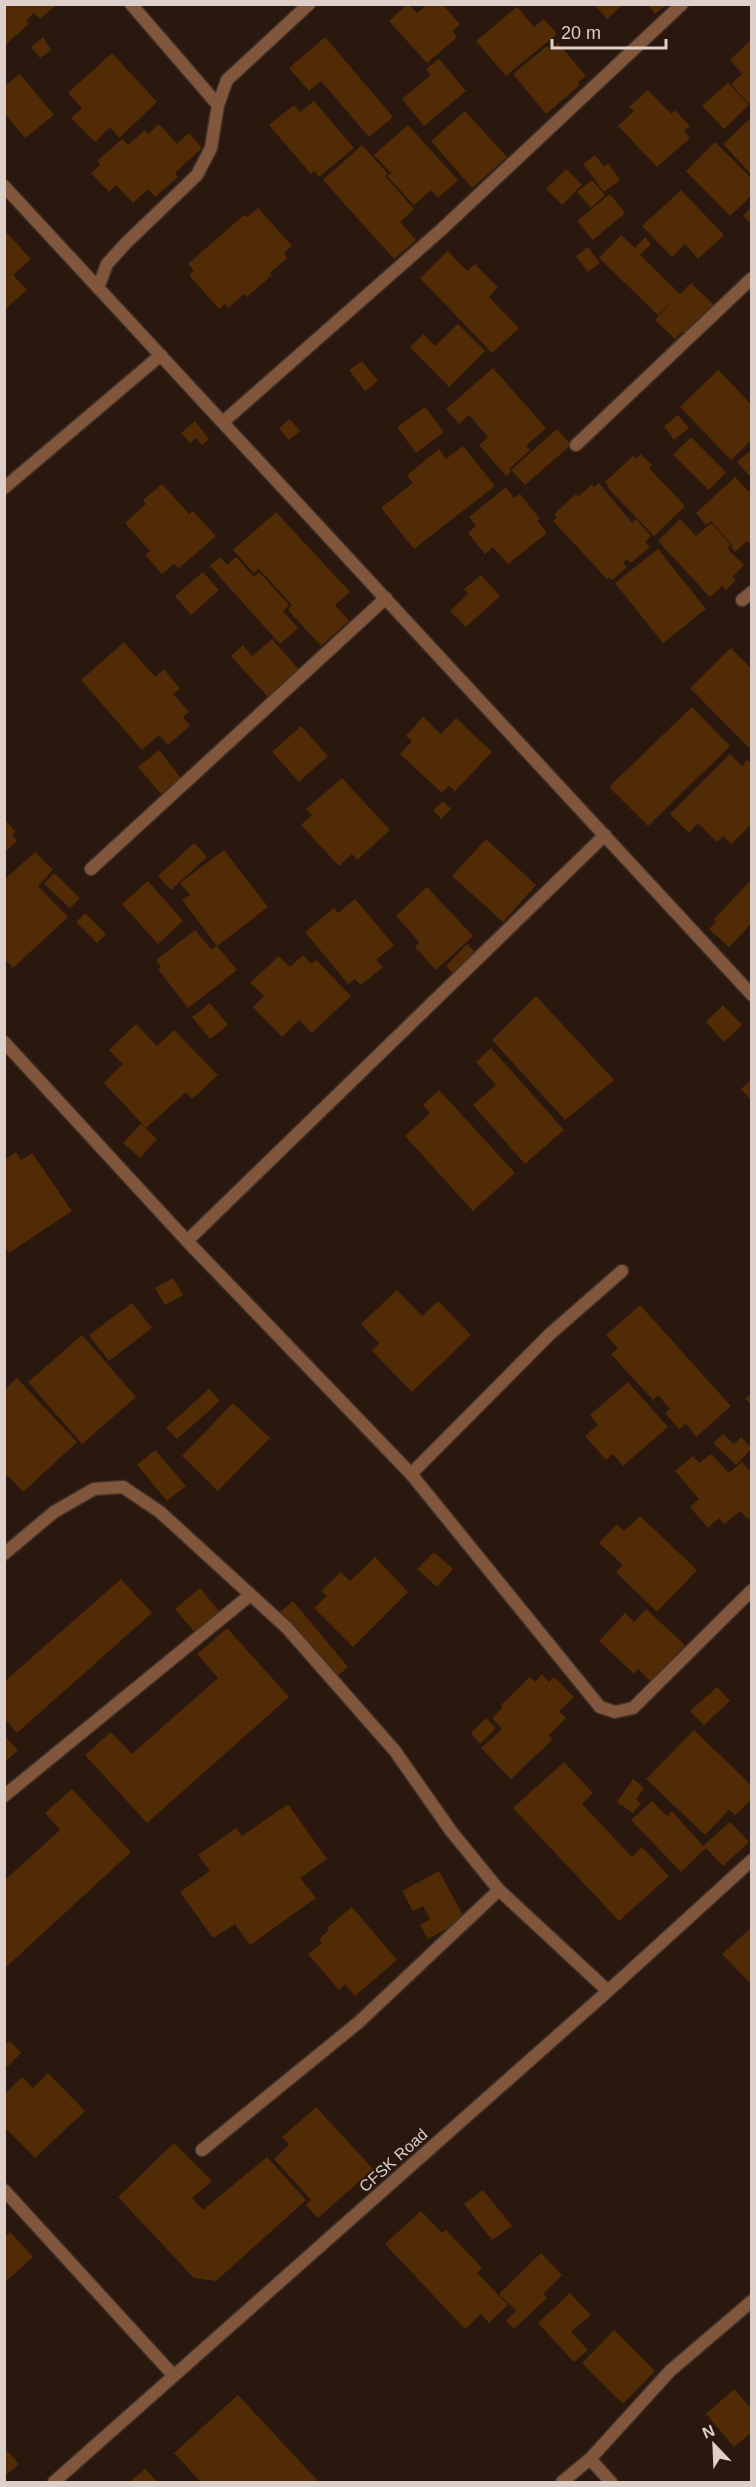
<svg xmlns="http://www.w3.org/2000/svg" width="756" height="2487" viewBox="0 0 756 2487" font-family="Helvetica,sans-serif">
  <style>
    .building { fill: #512b06 }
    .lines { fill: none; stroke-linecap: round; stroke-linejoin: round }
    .street-casing { stroke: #433128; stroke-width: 15 }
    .street { stroke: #80573c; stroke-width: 12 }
    .labels { text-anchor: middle; stroke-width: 4.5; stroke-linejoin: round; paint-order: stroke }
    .street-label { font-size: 16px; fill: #ddcfca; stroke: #2a170e }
  </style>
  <rect width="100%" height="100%" fill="#2a170e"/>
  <path class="building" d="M4,4H54L55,6L40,19L34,13L26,21L29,24L4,46Z
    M408,4L417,13L427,4H442L460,24L452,31L457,37L427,63L389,21Z
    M594,4H623L607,19Z
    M648,4H668L655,14Z
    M517,7L534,27L544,19L557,34L506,76L476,41Z
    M43,37L51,50L40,58L31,47Z
    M325,37L393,117L369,137L321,81L309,91L289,68Z
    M752,39V101L749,104L731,84L742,74L730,60Z
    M558,43L586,76L578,82L580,85L546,114L513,74L547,46L550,49Z
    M112,53L157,102L119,138L110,127L95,142L71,118L82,108L68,93Z
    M439,59L466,91L424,126L402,99L431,75L426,69Z
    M20,74L54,115L25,138L4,113V86Z
    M728,83L749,105L724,129L702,106Z
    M648,90L671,114L675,110L690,126L684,131L690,138L657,167L618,126L634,111L629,107Z
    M314,101L354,148L319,177L314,171L311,174L269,125L294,105L300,112Z
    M465,111L507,157L472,188L431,141Z
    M752,117V172L750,173L723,144Z
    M159,124L177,144L189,133L202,148L175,173L178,177L155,197L148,189L133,203L116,185L109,192L91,173L100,165L97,161L122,139L128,145L145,130L148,134Z
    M408,125L458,180L438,198L431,190L414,205L387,176L393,171L390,172L374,155Z
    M715,142L752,179V195L730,216L686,171Z
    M362,145L388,174L385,176L414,209L400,222L416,240L394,259L323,180Z
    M595,155L604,167L608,163L620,180L604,192L583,164Z
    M566,169L582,185L562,205L546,189Z
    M592,180L605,195L591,208L577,192Z
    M681,190L724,235L698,259L685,244L672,257L642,226Z
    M610,194L625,213L593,240L577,221Z
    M752,206V224L743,216Z
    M258,208L292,246L284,253L287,258L270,273L272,275L247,297L244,294L228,308L225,304L219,309L189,275L194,271L188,264L244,215L247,217Z
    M4,230L31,259L13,275L27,290L4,310Z
    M621,235L635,248L645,237L651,244L640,255L680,294L691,283L715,306L686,336L682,332L675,339L655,320L674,299L658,315L599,258Z
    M588,247L600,263L588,272L576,256Z
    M448,251L467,271L475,264L498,287L489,297L519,328L492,353L420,278Z
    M458,324L485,351L449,387L410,347L423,334L435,346Z
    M362,361L378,381L365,391L349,370Z
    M493,368L546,428L526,446L530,450L509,469L511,472L506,476L479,445L488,437L469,415L459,424L446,409Z
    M718,370L752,405V440L731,460L680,407Z
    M425,407L444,432L416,453L397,427Z
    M678,415L689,428L674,440L664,426Z
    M290,419L300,431L289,440L279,428Z
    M195,421L209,439L202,445L196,438L190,443L181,433Z
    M557,429L571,445L525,485L511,470Z
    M691,437L726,472L709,490L673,455Z
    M463,446L495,486L414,549L381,508L413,483L407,475L439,449L446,459Z
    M752,449V479L737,462Z
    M641,454L652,465L649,468L685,506L654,536L607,487L608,485L605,482L633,456L636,459Z
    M735,477L752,495V545L747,541L735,552L731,547L733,546L711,521L706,525L696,513Z
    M599,483L632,523L636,519L651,536L645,542L650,547L631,563L627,559L623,563L627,567L612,580L609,577L607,579L553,521L557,517L554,514L576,494L578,497L592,484L594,487Z
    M162,484L189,514L193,511L216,536L179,568L174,564L162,574L145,555L150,551L125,523L146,504L143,500Z
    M506,487L514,498L520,494L540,519L537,521L547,533L508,564L493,547L485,554L468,533L476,526L469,517Z
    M276,512L350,592L335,605L349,621L321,646L288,610L292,605L259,569L254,573L233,550Z
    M680,519L696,536L711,523L731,545L727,548L744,565L732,577L736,580L726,590L722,586L710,597L658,541Z
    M658,549L706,609L663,643L615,583Z
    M220,557L227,565L236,557L254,577L259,572L289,605L283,611L298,628L280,644L210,566Z
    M203,572L219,590L191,615L175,596Z
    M481,575L500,596L466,627L450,611L468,594L464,589Z
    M272,639L300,671L269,698L231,656L243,645L252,656Z
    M124,642L155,677L164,669L180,689L173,694L189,712L183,717L190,726L168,745L159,735L142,750L81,680Z
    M731,648L752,669V751L690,688Z
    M692,707L730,746L648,826L609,787Z
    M423,717L441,734L456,718L492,752L455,791L449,786L442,793L400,754L412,741L406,736Z
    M301,726L328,756L299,782L272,752Z
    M159,750L181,778L161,794L138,767Z
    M730,754L742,766L747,760L752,764V824L731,844L723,836L717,842L698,823L689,833L670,814Z
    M342,778L390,830L357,860L352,854L339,866L301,825L312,815L306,809Z
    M443,801L451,809L441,819L433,810Z
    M4,819L16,832L12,835L17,841L4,853Z
    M486,839L536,885L503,922L452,876Z
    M194,843L207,857L171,890L158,876Z
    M224,850L268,907L217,946L182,900L190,895L180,883Z
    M35,852L53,870L38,886L68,917L13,968L4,959V880Z
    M54,873L80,898L70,908L44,884Z
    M752,879V923L729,947L709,929L716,922L714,919Z
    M148,881L183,921L158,944L122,904Z
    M427,887L473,936L436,970L415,947L419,942L396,916Z
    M355,899L394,945L376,960L383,967L361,985L355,979L348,984L305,932L334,908L338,913Z
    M85,913L106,934L97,943L76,922Z
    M195,930L211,949L217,946L237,970L188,1008L158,969L161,967L156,960Z
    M467,944L477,954L455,976L446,966Z
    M303,955L311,964L316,960L351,996L312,1033L299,1020L282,1037L253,1007L264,996L250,983L279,956L290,967Z
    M536,996L614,1080L565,1120L492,1040Z
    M210,1003L228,1025L210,1039L192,1017Z
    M723,1005L742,1025L724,1042L706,1022Z
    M136,1024L157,1046L174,1030L218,1075L192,1099L186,1092L146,1128L104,1083L123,1064L109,1050Z
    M491,1048L564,1130L525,1164L473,1105L496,1085L476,1062Z
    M752,1079V1101L741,1089Z
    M439,1090L515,1173L473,1211L405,1136L430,1113L423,1105Z
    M141,1124L157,1139L140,1158L123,1143Z
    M16,1152L21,1160L32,1153L72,1211L9,1253L4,1247V1160Z
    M173,1278L183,1295L165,1305L155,1288Z
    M397,1290L422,1316L438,1301L471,1335L412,1392L372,1351L379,1343L361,1324Z
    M132,1303L152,1328L109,1361L89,1335Z
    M640,1305L731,1406L696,1437L686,1424L679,1429L665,1413L670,1409L658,1395L653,1400L611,1354L618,1349L606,1335Z
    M82,1335L136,1397L82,1444L28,1382Z
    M17,1378L77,1442L23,1492L4,1472V1390Z
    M628,1382L668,1427L623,1466L613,1454L606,1460L585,1436L598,1425L590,1415Z
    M209,1389L220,1401L177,1439L166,1428Z
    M752,1393V1405L745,1399Z
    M233,1403L270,1438L218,1491L182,1456Z
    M723,1434L734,1444L741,1437L752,1448L736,1465L713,1443Z
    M155,1450L186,1486L167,1501L137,1465Z
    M711,1454L729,1473L742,1462L752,1473V1515L748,1519L740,1511L725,1524L719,1518L708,1528L690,1507L699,1499L675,1471L693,1456L699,1463Z
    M640,1516L697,1570L657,1612L616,1572L623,1565L599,1543L617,1524L624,1531Z
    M434,1552L453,1569L437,1587L417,1569Z
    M375,1557L408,1592L353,1647L314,1608L327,1596L321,1591L341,1572L350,1581Z
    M121,1579L152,1613L17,1733L5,1719V1681Z
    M200,1588L222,1615L198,1636L175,1609Z
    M293,1601L348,1667L334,1679L279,1613Z
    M646,1609L685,1645L651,1682L638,1669L634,1674L599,1641L625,1613L634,1622Z
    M227,1628L289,1697L147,1823L85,1755L111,1732L132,1754L218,1678L197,1654Z
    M542,1674L549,1682L554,1677L574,1697L559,1711L566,1718L549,1735L553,1739L511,1779L481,1748L502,1729L492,1718L503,1707L501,1705L530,1677L535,1682Z
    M717,1687L730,1701L704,1725L690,1711Z
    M486,1718L496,1728L480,1744L471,1733Z
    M694,1730L752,1786V1799L735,1815L729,1810L705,1835L646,1779Z
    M4,1735L18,1750L4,1763Z
    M564,1762L593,1793L582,1804L632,1857L642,1847L669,1876L619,1921L513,1808Z
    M633,1779L644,1788L636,1800L641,1803L633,1813L617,1802Z
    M72,1789L131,1852L4,1969V1881L60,1830L45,1813Z
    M652,1801L667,1816L672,1811L703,1846L730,1822L749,1842L723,1866L706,1848L681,1872L631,1820Z
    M288,1804L327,1859L300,1878L316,1898L250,1945L235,1924L213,1938L180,1892L210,1871L198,1855L236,1828L242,1836Z
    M439,1871L465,1919L428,1939L420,1925L430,1919L423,1906L413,1911L402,1891Z
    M352,1907L397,1960L355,1996L345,1984L339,1990L308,1954L322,1943L319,1939L329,1930L327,1928Z
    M752,1927V1985L722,1954Z
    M10,2041L21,2053L7,2067L4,2064V2045Z
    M48,2073L85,2111L35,2158L4,2127V2095L22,2077L33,2088Z
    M316,2107L373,2169L318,2218L306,2205L311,2200L274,2159L289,2145L282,2137Z
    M174,2143L212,2181L192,2198L203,2210L267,2157L306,2200L216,2281L194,2278L118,2197Z
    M483,2190L512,2226L492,2240L464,2204Z
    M421,2211L442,2233L446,2230L482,2268L477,2273L508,2305L489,2323L481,2314L465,2329L385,2244Z
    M10,2232L33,2257L4,2283V2238Z
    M541,2253L562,2275L543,2294L547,2298L514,2329L506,2321L516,2311L499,2294Z
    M570,2293L591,2315L571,2332L588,2350L574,2362L538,2323Z
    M614,2330L655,2371L623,2404L582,2363Z
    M734,2389L752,2409V2432L734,2447L706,2414Z
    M238,2395L319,2482H201L174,2453Z
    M6,2450L19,2464L4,2477V2451Z
    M145,2469L157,2482H129Z"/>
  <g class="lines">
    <defs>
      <path id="street" d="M131,4L218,105
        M4,186L752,995
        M98,288L107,264L127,242L197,175L211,148L218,105L227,80L309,4
        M223,422L441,230L682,4
        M576,445L752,278
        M4,488L161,355
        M742,600L752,592
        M91,869L386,598
        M4,1042L187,1241L411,1474L600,1707L615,1712L633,1708L752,1590
        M187,1241L605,835
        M411,1474L550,1334L622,1271
        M4,1554L54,1512L94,1489L123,1487L160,1512L287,1628L395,1751L451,1831L499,1890L608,1991
        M4,1796L249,1596
        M202,2150L359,2022L499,1890
        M4,2190L174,2376
        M590,2459L611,2482
        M54,2482L608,1991L752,1860
        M562,2482L590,2459L670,2371L752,2301"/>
    </defs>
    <use href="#street" class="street-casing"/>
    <use href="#street" class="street"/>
  </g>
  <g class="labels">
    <g class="street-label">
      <text transform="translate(393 2160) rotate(-42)" y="6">CFSK Road</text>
    </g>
  </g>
  <rect width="756" height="2487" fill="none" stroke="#ddcfca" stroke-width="12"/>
  <g transform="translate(714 2445) rotate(337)" stroke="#2a170e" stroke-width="4.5" paint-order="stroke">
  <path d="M0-4.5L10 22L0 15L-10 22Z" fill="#ddcfca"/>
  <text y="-9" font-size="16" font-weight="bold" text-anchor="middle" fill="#ddcfca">N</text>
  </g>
  <path d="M552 39v9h114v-9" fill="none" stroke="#ddcfca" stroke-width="3"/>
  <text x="561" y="39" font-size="18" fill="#ddcfca" stroke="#2a170e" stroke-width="4.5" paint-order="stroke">20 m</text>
</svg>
